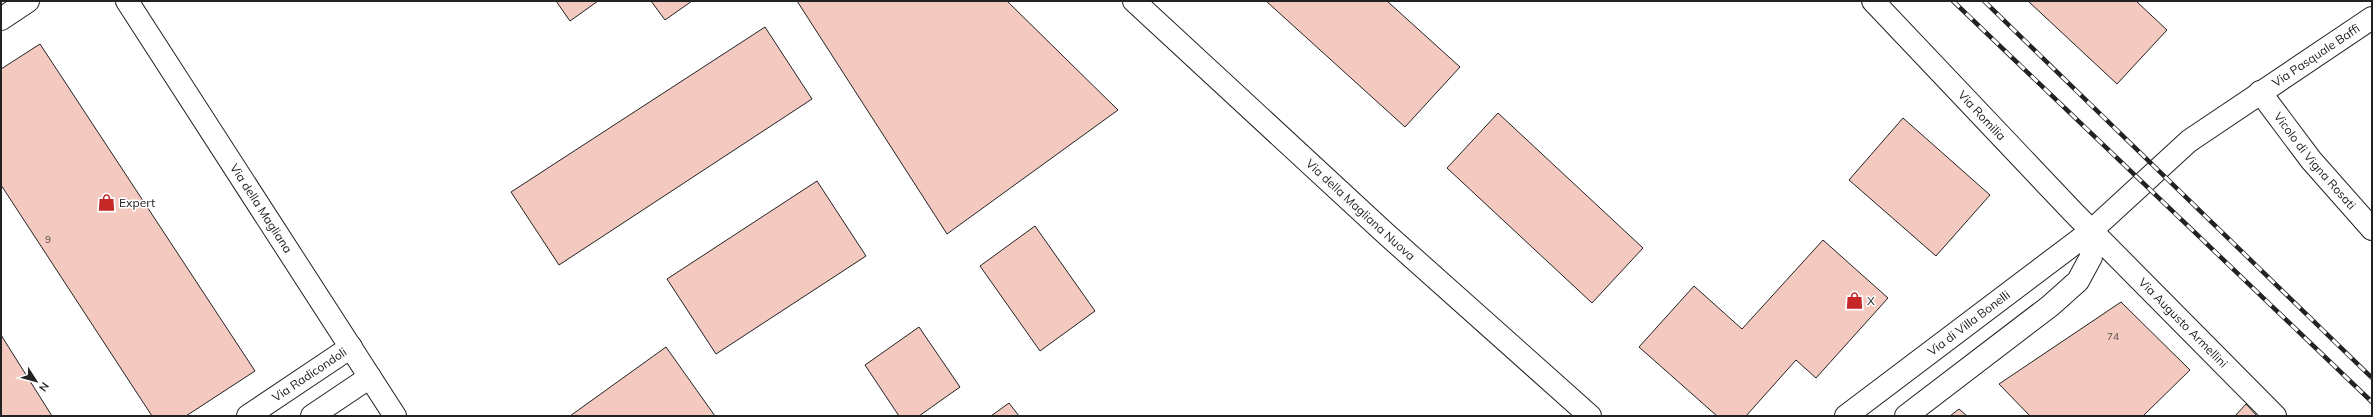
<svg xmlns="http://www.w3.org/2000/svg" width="2373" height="417" viewBox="0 0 2373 417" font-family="Mulish,sans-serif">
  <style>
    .building { fill: #f3c9c0; stroke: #222 }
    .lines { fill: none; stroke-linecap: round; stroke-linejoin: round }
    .minor-casing { stroke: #222; stroke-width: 24 }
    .major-casing { stroke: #222; stroke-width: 24 }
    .minor { stroke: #fff; stroke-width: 22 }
    .major { stroke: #fff; stroke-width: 22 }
    .rail-casing { stroke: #222; stroke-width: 4.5 }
    .rail { stroke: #fff; stroke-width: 3; stroke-dasharray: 9; stroke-linecap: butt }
    .labels { text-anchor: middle; stroke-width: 3; stroke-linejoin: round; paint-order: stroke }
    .number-label { font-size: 10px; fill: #564c4a }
    .street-label { font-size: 12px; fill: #222; stroke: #fff }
    .poi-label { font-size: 12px; fill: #222; stroke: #fff; text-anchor: start }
  </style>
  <rect width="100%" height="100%" fill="#fff"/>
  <path class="building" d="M556,1H598L570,21Z
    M651,1H692L665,20Z
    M797,1H1007L1118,110L947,234Z
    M1266,1H1387L1460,67L1405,127Z
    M2028,1H2136L2167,30L2117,84Z
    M765,27L812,99L559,265L511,192Z
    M40,44L255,371L186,416H152L1,185V69Z
    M1498,113L1643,248L1592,303L1447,168Z
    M1903,118L1990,195L1936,256L1849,180Z
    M817,181L866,256L716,354L667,279Z
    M1035,226L1095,311L1040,351L980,266Z
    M1823,240L1888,298L1816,378L1796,360L1746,416H1717L1639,347L1694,286L1742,329Z
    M2121,302L2190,370L2143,416H2030L1999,384Z
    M919,327L960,387L919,416H899L865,365Z
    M1,335L52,416H1Z
    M666,347L715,416H570Z
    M1009,403L1019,416H991Z
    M2246,404L2257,416H2235Z
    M1959,409L1967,416H1950Z"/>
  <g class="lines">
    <defs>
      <g id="minor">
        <path id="s1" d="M1873,1L2073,212L2275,416"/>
        <path d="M1,19L28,1"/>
        <path id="s2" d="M2260,92L2311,160L2372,229"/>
        <path id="s3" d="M248,416L351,347"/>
        <path d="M312,416L370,377"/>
        <path id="s4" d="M1846,416L2091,231L2189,141L2372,18"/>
        <path d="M1906,416L2050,306L2078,281L2091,257V231"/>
      </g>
      <g id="major">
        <path id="s5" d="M127,1L395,416"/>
        <path id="s6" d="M1134,1L1385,233L1590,416"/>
      </g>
    </defs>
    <use href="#minor" class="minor-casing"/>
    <use href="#major" class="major-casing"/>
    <use href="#minor" class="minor"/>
    <use href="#major" class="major"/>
    <defs>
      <path id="rail" d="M1953,1L2372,402
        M1984,1L2372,378"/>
    </defs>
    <use href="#rail" class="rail-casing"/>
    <use href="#rail" class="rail"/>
  </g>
  <defs>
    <symbol id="shop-bare" viewBox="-9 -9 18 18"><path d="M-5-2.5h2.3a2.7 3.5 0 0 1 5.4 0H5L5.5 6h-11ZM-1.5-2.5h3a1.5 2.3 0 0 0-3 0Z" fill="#c62828" stroke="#fff" stroke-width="2.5" paint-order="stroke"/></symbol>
  </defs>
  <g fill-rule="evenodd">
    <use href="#shop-bare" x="94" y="190" width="25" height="25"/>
    <use href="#shop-bare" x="1842" y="288" width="25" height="25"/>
  </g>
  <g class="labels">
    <g class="number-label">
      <text x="48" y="243">9</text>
      <text x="2113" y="340">74</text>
    </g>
    <g class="street-label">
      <text dy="4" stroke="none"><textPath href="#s4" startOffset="593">Via Pasquale Baffi</textPath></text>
      <text dy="4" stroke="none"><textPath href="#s1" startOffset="158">Via Romilia</textPath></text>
      <text dy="4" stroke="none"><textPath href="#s2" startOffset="88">Vicolo di Vigna Rosati</textPath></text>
      <text dy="4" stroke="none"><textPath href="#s5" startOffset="247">Via della Magliana</textPath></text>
      <text dy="4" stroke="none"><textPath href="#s6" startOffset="308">Via della Magliana Nuova</textPath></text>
      <text dy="4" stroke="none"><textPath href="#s4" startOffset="154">Via di Villa Bonelli</textPath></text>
      <text dy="4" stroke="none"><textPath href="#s1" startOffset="447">Via Augusto Armellini</textPath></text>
      <text dy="4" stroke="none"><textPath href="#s3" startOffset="74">Via Radicondoli</textPath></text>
    </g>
    <g class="poi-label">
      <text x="119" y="207">Expert</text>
      <text x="1867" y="305">X</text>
    </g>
  </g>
  <rect width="2373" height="417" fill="none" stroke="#222222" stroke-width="4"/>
  <g transform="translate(36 381) rotate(126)" stroke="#ffffff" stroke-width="3" paint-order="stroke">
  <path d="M0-3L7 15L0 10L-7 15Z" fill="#222222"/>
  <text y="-6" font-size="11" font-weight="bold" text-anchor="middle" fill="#222222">N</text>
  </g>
</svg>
